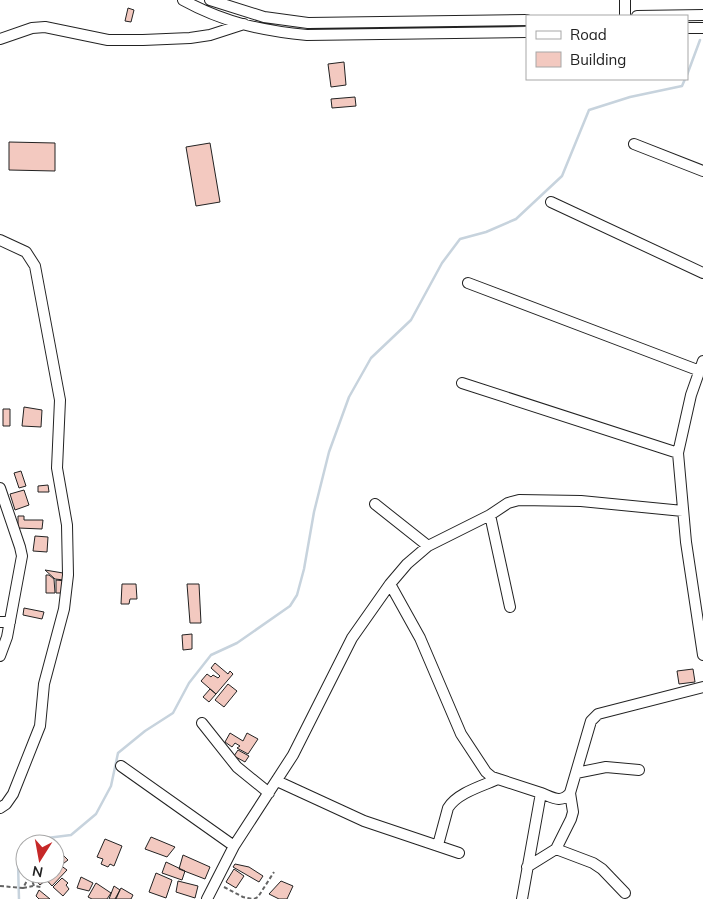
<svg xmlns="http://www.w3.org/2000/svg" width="703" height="899" viewBox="0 0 703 899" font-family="Mulish,sans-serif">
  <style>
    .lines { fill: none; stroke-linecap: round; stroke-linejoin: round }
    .stream { stroke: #c7d3dd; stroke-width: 2.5 }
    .building { fill: #f3c9c0; stroke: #222 }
    .minor-casing { stroke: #222; stroke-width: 12 }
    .path { stroke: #646464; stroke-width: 2; stroke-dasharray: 4 2.5; stroke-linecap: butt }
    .minor { stroke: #fff; stroke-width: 10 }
  </style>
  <rect width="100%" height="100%" fill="#fff"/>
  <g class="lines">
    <path class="stream" d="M687,75L700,40
      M36,844L47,838L71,835L96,814L111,786L118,753L145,731L173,713L189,683L211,655L237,643L290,606L297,595L304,569L314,512L329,452L349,397L371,358L411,320L442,263L460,239L486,232L516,219L562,176L589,110L630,97L682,86L685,79
      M19,899L18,863L25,852"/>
  </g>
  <path class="building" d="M128,8L134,10L131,22L125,21Z
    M344,62L346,85L331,87L328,64Z
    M355,97L356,106L332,108L331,99Z
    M9,142L55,143V171L9,170Z
    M210,143L220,202L196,206L186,147Z
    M24,407L42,410L41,427L22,426Z
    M3,409H10V426H3Z
    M21,471L26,486L19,488L14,473Z
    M48,485L49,492H38V486Z
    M24,490L29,505L15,510L10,494Z
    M18,516H24V520H43L42,529L18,528Z
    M35,536L48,537L47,552L33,551Z
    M45,570L63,573L64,580L55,579Z
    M46,575H49L54,579L55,593H46Z
    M56,580L66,581L65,593H56Z
    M122,584H136L137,599H130L129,604H121Z
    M187,584H199L201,623H190Z
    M24,608L44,612L42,619L23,615Z
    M192,634V649L183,650L182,635Z
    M215,663L228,674L230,671L233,674L216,694L201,681L207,674L211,677L213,675L218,678L220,676L211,668Z
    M693,669L695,682L679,684L677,671Z
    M228,684L237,691L224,707L215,700Z
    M210,689L216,694L209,702L203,697Z
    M230,733L243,741L247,733L258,739L248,754L237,748L240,746L235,743L232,747L225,742Z
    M238,750L249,756L245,762L234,756Z
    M151,837L175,847L167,857L145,849Z
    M105,839L122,846L114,866L110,864L108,867L101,864L103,859L97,857Z
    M56,848L68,860L55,870V849Z
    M183,855L210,867L205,879L179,869Z
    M166,862L185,871L182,880L162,873Z
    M235,864L249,867L263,876L259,882L233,867Z
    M60,865L67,870L52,886L44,877L48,874H55V869Z
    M234,869L244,876L236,888L226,882Z
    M156,873L172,880L166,898L149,892Z
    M30,874H39L46,880L40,885Z
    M81,877L93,883L89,891L77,888Z
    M62,878L68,883L66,885L69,889L63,896L53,887Z
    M178,881L198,886L195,898L176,892Z
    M281,881L293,886L287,899H279L269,894Z
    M96,883L111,893L107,899H92L88,897Z
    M114,886L120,890L116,899H109Z
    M121,888L133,895L131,899H115Z
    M39,890L50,899H39L36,896Z"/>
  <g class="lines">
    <defs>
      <path id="minor" d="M183,0C223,22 262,31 307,35L527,32
        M210,0L264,17L308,23L527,20
        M625,16V0
        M637,16L703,15
        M687,28H703
        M0,39L32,28L45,27L108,40H143L190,38L210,35L244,24
        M634,144L703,171
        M551,202L703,273
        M0,240L26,252L35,266L60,400L57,468L67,525L68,575L64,609L44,684L40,726L13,794L6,804L0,808
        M468,283L700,371
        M703,361L691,395L678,453L686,542L703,655
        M462,383L678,453
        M0,488L20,547L22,556L7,637L0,656
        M375,504L428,546
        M490,515L510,607
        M390,584L420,638L461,734L486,772L492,777L541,793L522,899
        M0,622H10
        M202,723L237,767L269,793
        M121,766L234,846
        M576,773L606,767L639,770
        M277,781L364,821L459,853
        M541,793C552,797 561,804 570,793L591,721L598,714L703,687
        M438,845L448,808C457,793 482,786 498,779
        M556,849L593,863L602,869L625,893
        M527,867L556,849L571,819L573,812L570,793
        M207,899L234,846L293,755L352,638L390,584L407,564L428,546L490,515L508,503L519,500L581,501L683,511"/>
    </defs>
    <use href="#minor" class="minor-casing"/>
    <path class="path" d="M0,886L23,888L30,875L34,886L41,887
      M224,887L243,897L252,899
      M23,888L33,886
      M254,899L258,897L274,872"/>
    <use href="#minor" class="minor"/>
  </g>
  <rect x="526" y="15" width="162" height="65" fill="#ffffff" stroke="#a7a7a7"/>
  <rect x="536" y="31" width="25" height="8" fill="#ffffff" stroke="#a7a7a7"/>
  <text x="570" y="40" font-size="15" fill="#222222">Road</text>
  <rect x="536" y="52" width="25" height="15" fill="#f3c9c0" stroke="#a7a7a7"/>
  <text x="570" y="65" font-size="15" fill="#222222">Building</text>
  <g transform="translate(40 859) rotate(191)"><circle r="24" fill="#ffffff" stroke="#a7a7a7"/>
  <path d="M0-4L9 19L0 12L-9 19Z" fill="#c62828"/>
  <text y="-8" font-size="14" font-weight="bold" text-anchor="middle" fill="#222222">N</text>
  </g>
</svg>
